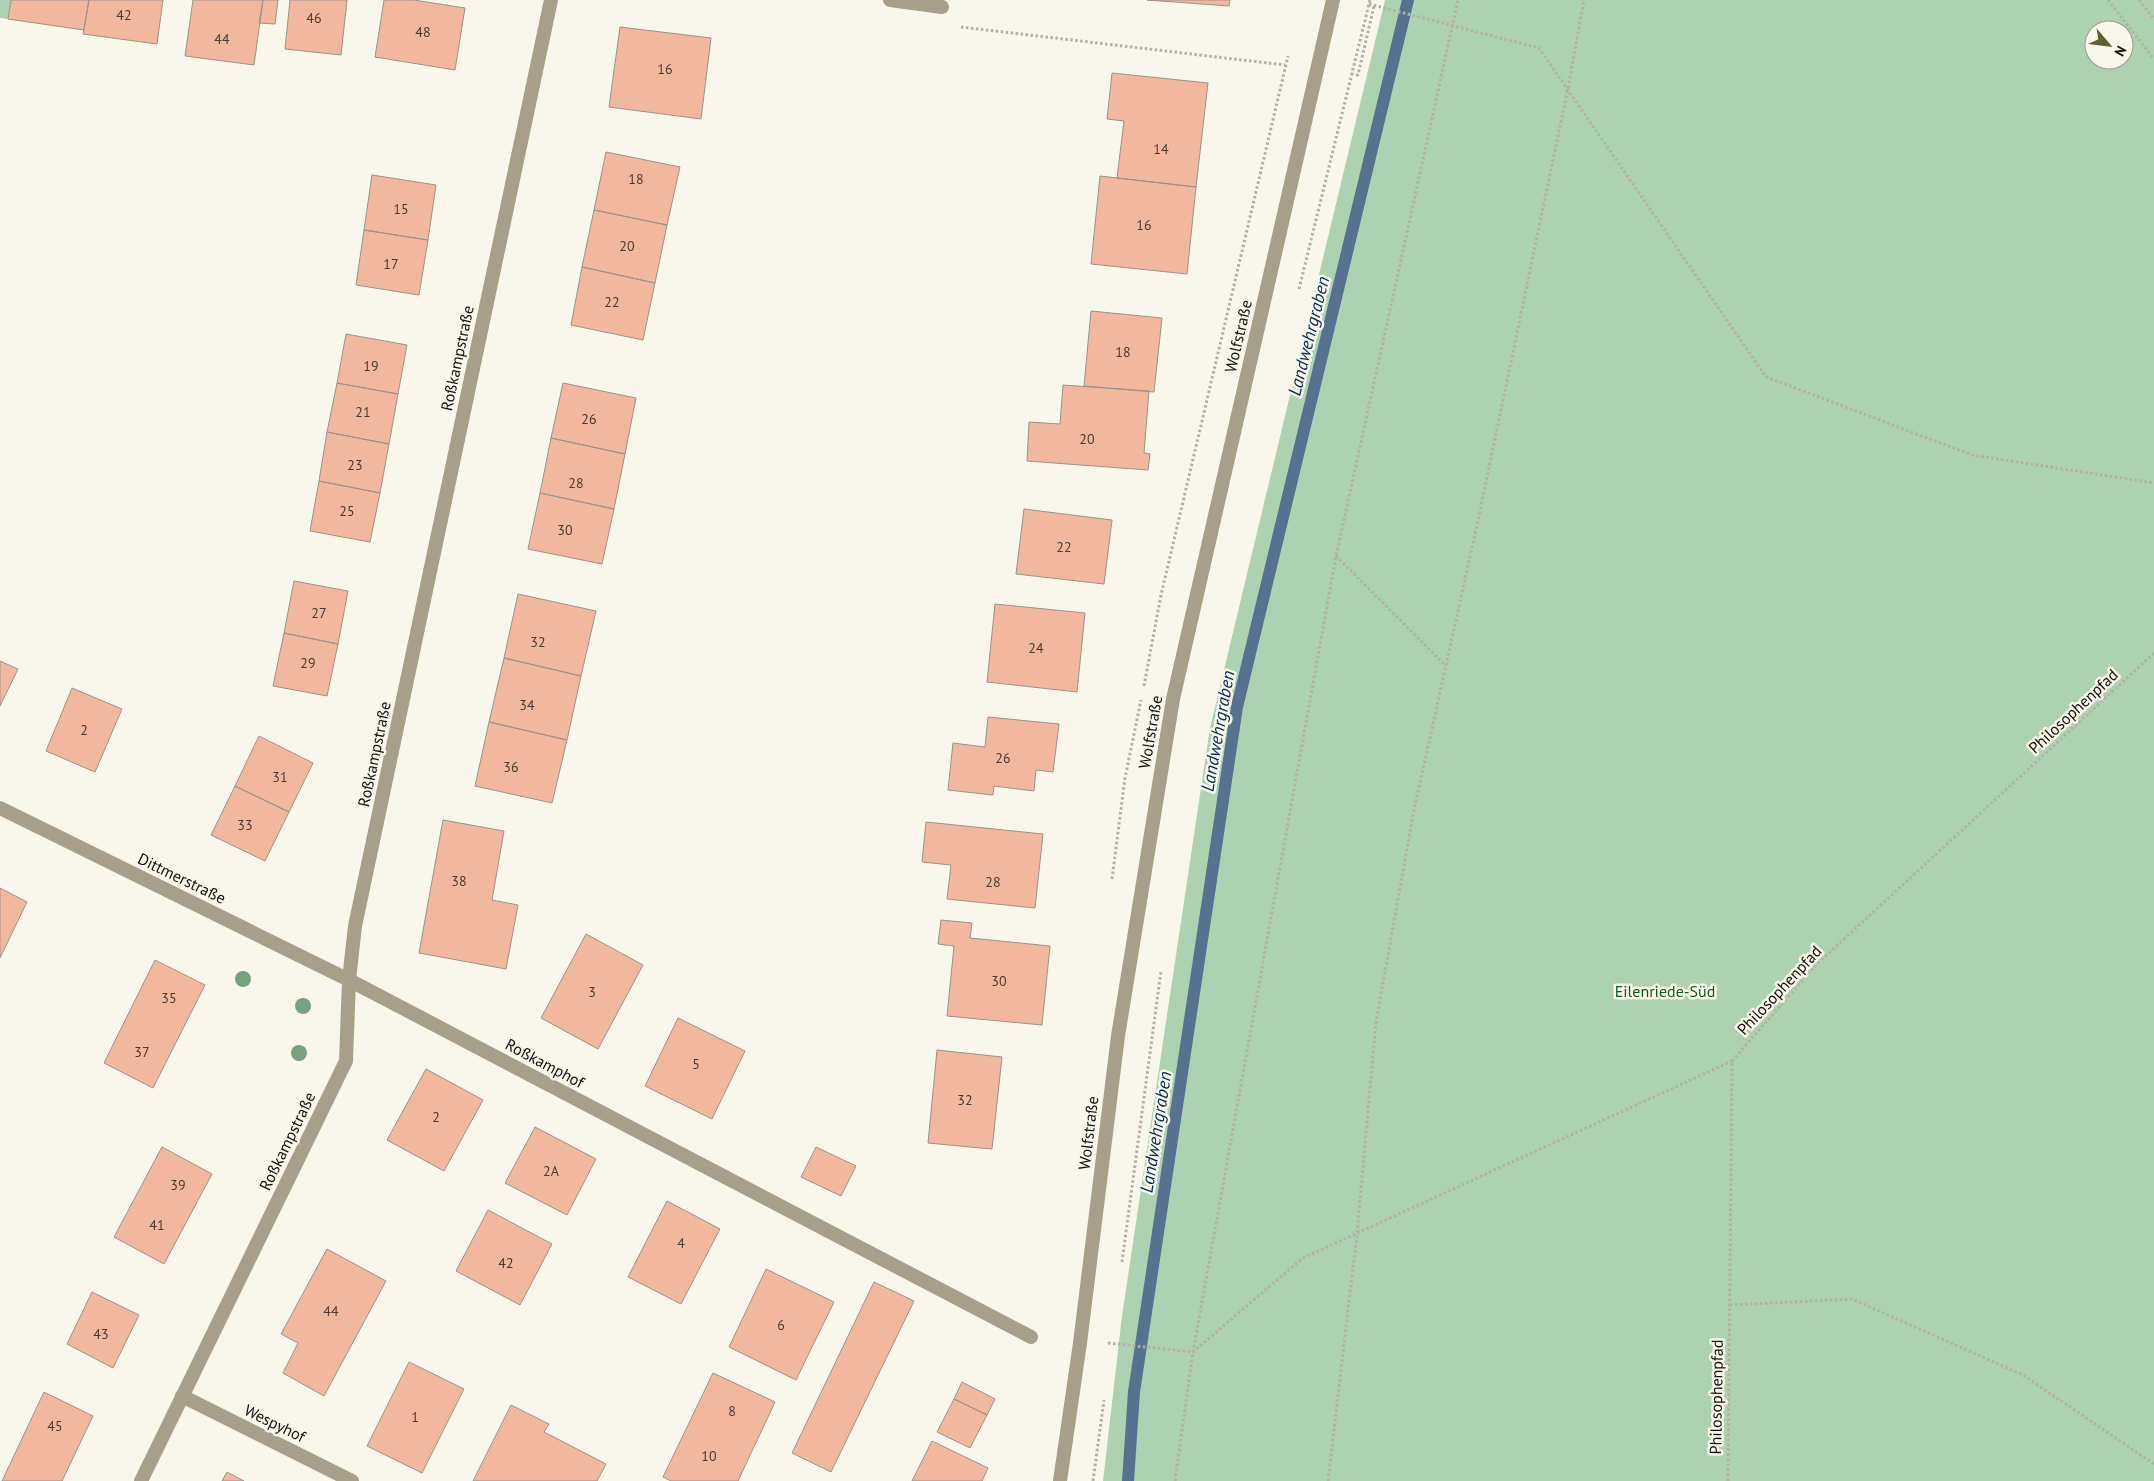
<svg xmlns="http://www.w3.org/2000/svg" width="2154" height="1481" viewBox="0 0 2154 1481" font-family="'PT Sans',sans-serif">
  <style>
    .green { fill: #add2b2; fill-rule: evenodd }
    .lines { fill: none; stroke-linecap: round; stroke-linejoin: round }
    .stream { stroke: #57728f; stroke-width: 12 }
    .building { fill: #f2b89d; stroke: #9d918c }
    .path { stroke: #b2b0a7; stroke-width: 3; stroke-dasharray: 2.5 2.5; stroke-linecap: butt }
    .service { stroke: #a89f88; stroke-width: 14 }
    .minor { stroke: #a89f88; stroke-width: 14 }
    .tertiary { stroke: #a89f88; stroke-width: 14 }
    .tree { fill: #76a07e }
    .labels { text-anchor: middle; stroke-width: 5; stroke-linejoin: round; paint-order: stroke }
    .number-label { font-size: 14px; fill: #493a30 }
    .street-label { font-size: 16px; fill: #11100c; stroke: #f9f7eb }
    .park-label { font-size: 16px; fill: #0b5825; stroke: #f9f7eb }
    .water-label { font-size: 18px; font-style: italic; fill: #002a52; stroke: #f9f7eb }
  </style>
  <rect width="100%" height="100%" fill="#f9f7eb"/>
  <path class="green" d="M0,0H11L8,19L0,18Z
    M1385,0H2154V1481H1103L1122,1316L1210,728ZM2094,30H2124V60H2094Z"/>
  <g class="lines">
    <path class="stream" d="M1128,1481L1134,1392L1237,707L1408,0"/>
  </g>
  <path class="building" d="M11,0H89L84,30L8,19Z
    M89,0H163L157,44L83,34Z
    M193,0H263L254,65L185,56Z
    M263,0H278L275,24L259,23Z
    M290,0H347L341,55L285,49Z
    M384,0H414L465,8L455,70L375,57Z
    M1147,0H1230L1229,6Z
    M620,27L711,38L701,119L609,107Z
    M1112,73L1208,83L1196,187L1117,178L1124,121L1107,119Z
    M606,152L680,167L667,225L594,210Z
    M372,175L436,185L428,240L364,230Z
    M1100,176L1196,187L1187,274L1091,264Z
    M594,210L667,225L655,283L582,267Z
    M364,230L428,240L419,295L356,285Z
    M582,267L655,283L643,340L571,325Z
    M1091,311L1162,318L1154,392L1084,386Z
    M346,334L407,345L398,394L337,383Z
    M337,383L398,394L389,444L327,432Z
    M563,383L636,398L625,454L551,438Z
    M1063,385L1149,391L1144,453L1150,454L1148,470L1027,461L1029,422L1060,424Z
    M327,432L389,444L380,493L319,481Z
    M551,438L625,454L614,509L540,493Z
    M319,481L380,493L370,542L310,531Z
    M540,493L614,509L602,564L528,549Z
    M1024,509L1112,520L1104,584L1016,574Z
    M294,581L348,591L338,644L284,633Z
    M518,594L596,611L581,676L504,658Z
    M995,604L1085,613L1077,692L987,682Z
    M284,633L338,644L327,696L273,686Z
    M504,658L581,676L567,740L489,722Z
    M0,661L18,669L0,706Z
    M72,688L122,709L95,772L46,751Z
    M988,717L1059,724L1053,772L1036,770L1034,791L994,786L993,795L948,790L953,743L985,747Z
    M489,722L567,740L552,803L475,786Z
    M259,736L313,763L289,812L235,786Z
    M235,786L289,812L265,861L211,835Z
    M443,820L504,831L492,900L518,905L506,969L419,953Z
    M926,822L1043,834L1035,908L947,899L951,865L922,862Z
    M0,888L27,902L0,958Z
    M941,920L972,923L970,938L1050,946L1042,1025L947,1016L954,946L938,944Z
    M586,934L643,965L598,1049L541,1018Z
    M155,960L205,985L153,1088L104,1063Z
    M678,1018L745,1051L712,1119L645,1086Z
    M937,1050L1002,1057L992,1149L928,1143Z
    M426,1069L483,1100L444,1171L387,1140Z
    M535,1127L596,1159L567,1215L505,1183Z
    M162,1147L212,1174L164,1264L114,1237Z
    M816,1147L856,1166L841,1196L801,1177Z
    M667,1201L720,1229L681,1304L628,1277Z
    M488,1210L552,1244L520,1305L456,1271Z
    M327,1249L386,1281L324,1396L283,1373L298,1343L281,1334Z
    M766,1269L834,1302L796,1380L729,1347Z
    M874,1282L914,1301L831,1472L792,1453Z
    M92,1292L139,1315L113,1368L67,1344Z
    M409,1362L464,1389L422,1473L367,1446Z
    M713,1373L775,1402L738,1481H671L663,1477Z
    M962,1382L995,1399L987,1415L954,1399Z
    M44,1392L93,1416L62,1481H2Z
    M954,1399L987,1415L970,1448L937,1432Z
    M511,1405L549,1424L544,1432L606,1464L597,1481H473Z
    M932,1441L988,1468L982,1481H912Z
    M227,1472L244,1481H222Z"/>
  <g class="lines">
    <path class="path" d="M2108,0L2154,59
      M2139,0L2154,19
      M1369,4L1539,48L1766,377L1972,455L2154,483
      M961,27L1285,65
      M1351,74L1358,75L1374,6
      M1299,289L1370,0
      M1336,556L1446,666
      M1144,686L1161,595L1288,56
      M1112,879L1125,778L1141,700
      M1122,1262L1161,971
      M1730,1305L1852,1299L2023,1375L2154,1464
      M1108,1343L1193,1352L1303,1258L1732,1061
      M1093,1481L1104,1400
      M1175,1481L1193,1352L1336,556L1458,0
      M1328,1481L1357,1234L1376,1022L1414,810L1477,525L1568,88L1584,0
      M1728,1481L1732,1061L1817,964L2154,653"/>
    <path class="service" d="M725,1177L1031,1337"/>
    <path class="minor" d="M890,0L942,7
      M0,808L349,980L725,1177
      M182,1396L352,1481
      M141,1481L346,1061L349,980L355,926L551,0"/>
    <path class="tertiary" d="M1060,1481L1080,1343L1118,1036L1173,699L1333,0"/>
  </g>
  <g class="tree">
    <circle cx="243" cy="979" r="8"/>
    <circle cx="303" cy="1006" r="8"/>
    <circle cx="299" cy="1053" r="8"/>
  </g>
  <g class="labels">
    <g class="number-label">
      <text x="124" y="20">42</text>
      <text x="314" y="23">46</text>
      <text x="423" y="37">48</text>
      <text x="222" y="44">44</text>
      <text x="665" y="74">16</text>
      <text x="1161" y="154">14</text>
      <text x="636" y="184">18</text>
      <text x="401" y="214">15</text>
      <text x="1144" y="230">16</text>
      <text x="627" y="251">20</text>
      <text x="391" y="269">17</text>
      <text x="612" y="307">22</text>
      <text x="1123" y="357">18</text>
      <text x="371" y="371">19</text>
      <text x="363" y="417">21</text>
      <text x="589" y="424">26</text>
      <text x="1087" y="444">20</text>
      <text x="355" y="470">23</text>
      <text x="576" y="488">28</text>
      <text x="347" y="516">25</text>
      <text x="565" y="535">30</text>
      <text x="1064" y="552">22</text>
      <text x="319" y="618">27</text>
      <text x="538" y="647">32</text>
      <text x="1036" y="653">24</text>
      <text x="308" y="668">29</text>
      <text x="527" y="710">34</text>
      <text x="84" y="735">2</text>
      <text x="1003" y="763">26</text>
      <text x="511" y="772">36</text>
      <text x="280" y="782">31</text>
      <text x="245" y="830">33</text>
      <text x="459" y="886">38</text>
      <text x="993" y="887">28</text>
      <text x="999" y="986">30</text>
      <text x="592" y="997">3</text>
      <text x="169" y="1003">35</text>
      <text x="142" y="1057">37</text>
      <text x="696" y="1069">5</text>
      <text x="965" y="1105">32</text>
      <text x="436" y="1122">2</text>
      <text x="551" y="1176">2A</text>
      <text x="178" y="1190">39</text>
      <text x="157" y="1230">41</text>
      <text x="681" y="1248">4</text>
      <text x="506" y="1268">42</text>
      <text x="331" y="1316">44</text>
      <text x="781" y="1330">6</text>
      <text x="101" y="1339">43</text>
      <text x="732" y="1416">8</text>
      <text x="415" y="1422">1</text>
      <text x="55" y="1431">45</text>
      <text x="709" y="1461">10</text>
    </g>
    <g class="street-label">
      <text transform="translate(1238 336) rotate(-77)" y="6">Wolfstraße</text>
      <text transform="translate(457 358) rotate(-78)" y="6">Roßkampstraße</text>
      <text transform="translate(2073 711) rotate(-43)" y="6">Philosophenpfad</text>
      <text transform="translate(1150 732) rotate(-80)" y="6">Wolfstraße</text>
      <text transform="translate(374 754) rotate(-78)" y="6">Roßkampstraße</text>
      <text transform="translate(182 878) rotate(26)" y="6">Dittmerstraße</text>
      <text transform="translate(1779 990) rotate(-47)" y="6">Philosophenpfad</text>
      <text transform="translate(545 1063) rotate(28)" y="6">Roßkamphof</text>
      <text transform="translate(1088 1133) rotate(-83)" y="6">Wolfstraße</text>
      <text transform="translate(287 1141) rotate(-64)" y="6">Roßkampstraße</text>
      <text transform="translate(1716 1397) rotate(-89)" y="6">Philosophenpfad</text>
      <text transform="translate(275 1423) rotate(26)" y="6">Wespyhof</text>
    </g>
    <g class="park-label">
      <text x="1665" y="997">Eilenriede-Süd</text>
    </g>
    <g class="water-label">
      <text transform="translate(1309 336) rotate(-76)" y="6">Landwehrgraben</text>
      <text transform="translate(1218 731) rotate(-80)" y="6">Landwehrgraben</text>
      <text transform="translate(1156 1132) rotate(-81)" y="6">Landwehrgraben</text>
    </g>
  </g>
  <g transform="translate(2109 45) rotate(118)"><circle r="24" fill="#f9f7eb" stroke="#9c9b92"/>
  <path d="M0-4L9 19L0 12L-9 19Z" fill="#5e612e"/>
  <text y="-8" font-size="14" font-weight="bold" text-anchor="middle" fill="#11100c">N</text>
  </g>
</svg>
